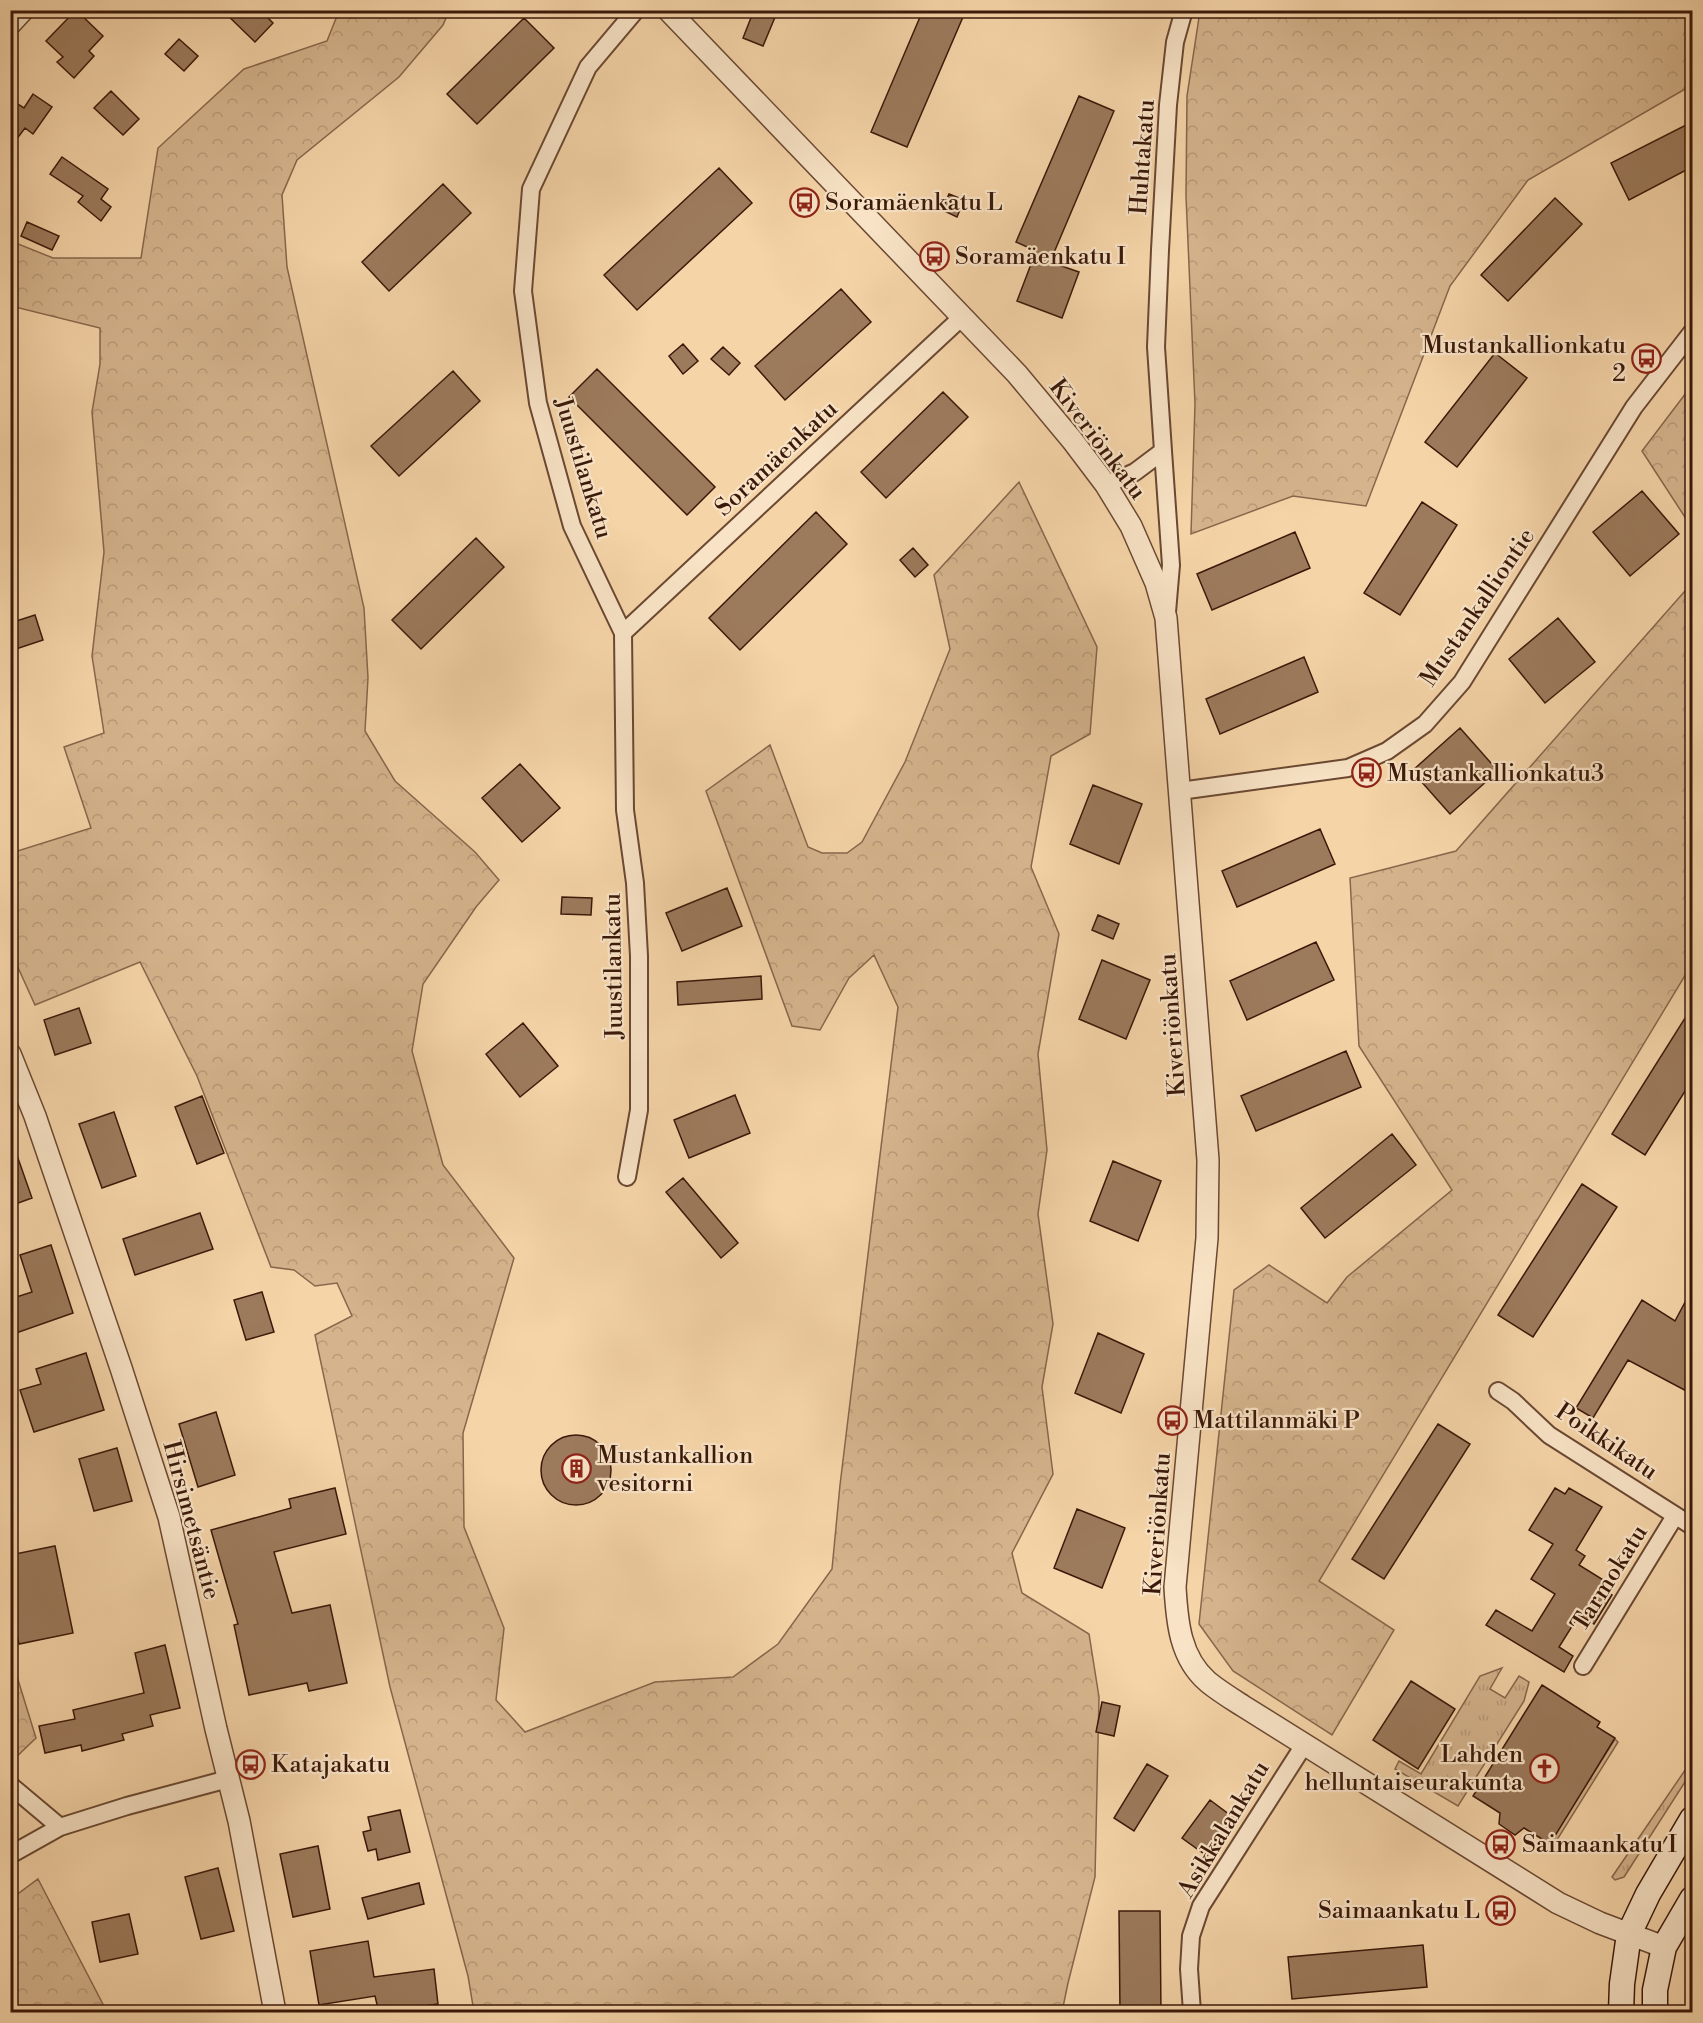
<svg xmlns="http://www.w3.org/2000/svg" width="1703" height="2023" viewBox="0 0 1703 2023" font-family="'Libre Bodoni',serif">
  <style>
    .grass { fill: url(#grass-tufts); stroke: #88664c; stroke-width: 1.5 }
    .forest { fill: url(#forest-crowns); stroke: #88664c; stroke-width: 1.5 }
    .building { fill: #9c7a5c; stroke: #3b190a; stroke-width: 1.5 }
    .lines { fill: none; stroke-linecap: round; stroke-linejoin: round }
    .minor-casing { stroke: #6a4832; stroke-width: 20 }
    .tertiary-casing { stroke: #6a4832; stroke-width: 24 }
    .secondary-casing { stroke: #3b190a; stroke-width: 27 }
    .minor { stroke: #f8e3c6; stroke-width: 16 }
    .tertiary { stroke: #f8e3c6; stroke-width: 21 }
    .secondary { stroke: #f8e3c6; stroke-width: 24 }
    .labels { text-anchor: middle; stroke-width: 4.5; stroke-linejoin: round; paint-order: stroke }
    .street-label { font-size: 24px; fill: #3b190a; stroke: #f8e3c6 }
    .poi-label { font-size: 24px; fill: #3b190a; stroke: #f8e3c6; text-anchor: start }
  </style>
  <defs>
    <pattern id="grass-tufts" width="24" height="20" patternUnits="userSpaceOnUse" patternTransform="scale(1.5)"><rect width="24" height="20" fill="#d5b48d"/><path d="M3 7l-1-3M5 7V3M7 7l1-3M15 17l-1-3M17 17v-4M19 17l1-3" fill="none" stroke="#b89a78"/></pattern>
    <pattern id="forest-crowns" width="20" height="18" patternUnits="userSpaceOnUse" patternTransform="scale(1.5)"><rect width="20" height="18" fill="#d5b48d"/><path d="M2 6a3 3 0 1 1 6 0M12 15a3 3 0 1 1 6 0" fill="none" stroke="#b89a78"/></pattern>
  </defs>
  <rect width="100%" height="100%" fill="#f5d4a8"/>
  <filter id="stains"><feTurbulence type="fractalNoise" baseFrequency=".00333" numOctaves="4"/><feColorMatrix values="0 0 0 0 .2 0 0 0 0 .09 0 0 0 0 .02 0 0 0 .5 -.17"/></filter>
  <radialGradient id="worn" r=".72"><stop offset=".6" stop-color="#630" stop-opacity="0"/><stop offset="1" stop-color="#630" stop-opacity=".3"/></radialGradient>
  <path class="grass" d="M1502,1668L1490,1689L1505,1698L1519,1676L1529,1682L1524,1701L1458,1806L1395,1769L1399,1761L1421,1774L1480,1676Z
    M1615,1739L1618,1742L1555,1843L1551,1841Z
    M1692,1760V1771L1624,1877L1615,1880L1612,1877Z"/>
  <path class="forest" d="M339,11H449L443,25L399,77L297,160L282,195L287,267L364,608L368,678L365,731L395,781L475,852L499,880L476,907L423,984L412,1051L443,1165L514,1258L463,1433L464,1527L504,1628L496,1700L525,1732L655,1682L733,1677L778,1644L832,1569L840,1485L898,1007L874,955L849,978L820,1030L792,1026L706,791L770,745L808,847L822,853H847L862,842L905,762L950,649L934,575L1019,482L1097,647L1090,734L1051,756L1031,867L1059,934L1038,1054L1047,1150L1038,1214L1053,1324L1042,1387L1053,1474L1012,1553L1022,1593L1089,1634L1099,1697L1095,1877L1068,1983L1062,2012H474L468,1976L390,1687L315,1335L352,1316L337,1283L315,1286L294,1270L271,1267L197,1076L140,962L35,1005L11,952V853L91,828L64,747L104,733L92,656L104,552L92,412L100,364V328L11,306V241L53,258H141L158,148L244,69L327,41Z
    M1200,11H1692V85L1528,180L1450,286L1366,506L1293,496L1191,534L1195,404L1186,196L1187,96Z
    M1692,385V528L1642,451Z
    M1692,583V964L1319,1581L1394,1630L1332,1735L1233,1671L1199,1624L1234,1290L1269,1265L1327,1303L1347,1277L1452,1190L1359,1046L1350,878L1456,851Z
    M11,1657L36,1738L11,1762H10Z
    M38,1879L107,2012H11V1899Z"/>
  <path class="building" d="M76,10L103,36L89,51L94,56L74,78L57,62L63,57L46,41Z
    M222,10H260L273,23L255,42Z
    M754,10H778L763,46L743,38Z
    M923,10H966L907,147L871,132Z
    M524,18L554,48L477,124L447,94Z
    M179,39L198,56L184,71L165,54Z
    M111,91L139,119L123,135L94,108Z
    M33,94L52,107L33,134L25,128L10,148V99L24,108Z
    M1079,96L1114,111L1050,262L1079,272L1062,318L1017,301L1036,251L1016,242Z
    M1692,122V167L1629,200L1611,163Z
    M62,157L108,189L101,199L111,207L101,221L78,202L83,196L50,174Z
    M719,168L752,203L637,310L604,275Z
    M443,184L471,213L389,291L362,262Z
    M949,194L964,200L957,217L942,210Z
    M1555,198L1582,224L1508,301L1481,275Z
    M27,222L59,236L52,250L21,236Z
    M841,289L871,322L785,400L755,366Z
    M683,344L698,361L683,374L669,356Z
    M723,347L740,363L729,375L711,359Z
    M1495,353L1527,378L1457,467L1425,442Z
    M597,369L715,487L687,515L569,397Z
    M453,371L480,401L399,476L371,446Z
    M943,392L968,417L886,498L861,472Z
    M1642,491L1679,534L1630,576L1593,532Z
    M1422,502L1457,525L1400,615L1364,593Z
    M816,512L847,544L740,650L709,618Z
    M1295,532L1310,568L1212,610L1197,574Z
    M476,538L504,567L421,649L392,620Z
    M913,548L928,565L915,577L900,560Z
    M35,615L43,640L10,651V623Z
    M1558,618L1595,662L1545,703L1509,659Z
    M1304,657L1318,692L1220,734L1206,699Z
    M1460,728L1498,771L1450,814L1412,771Z
    M520,764L560,808L522,842L482,798Z
    M1093,785L1142,804L1119,864L1070,844Z
    M1320,829L1335,864L1237,907L1222,871Z
    M727,888L742,926L682,951L666,913Z
    M562,897L592,898L591,915L561,914Z
    M1098,915L1119,924L1113,939L1092,930Z
    M1316,942L1334,980L1247,1020L1230,981Z
    M1102,960L1150,980L1126,1039L1079,1019Z
    M761,976L762,999L678,1005L677,982Z
    M1692,1007V1080L1645,1155L1612,1134Z
    M79,1008L91,1043L55,1055L44,1020Z
    M523,1023L558,1066L520,1097L486,1054Z
    M1346,1051L1361,1087L1256,1131L1241,1096Z
    M735,1095L750,1133L689,1158L674,1120Z
    M202,1096L224,1153L197,1164L175,1107Z
    M114,1112L136,1176L102,1188L79,1124Z
    M1392,1134L1416,1165L1325,1238L1301,1208Z
    M13,1144L32,1198L10,1206V1145Z
    M1113,1161L1161,1181L1138,1241L1090,1221Z
    M683,1178L738,1243L721,1258L666,1192Z
    M1582,1184L1617,1207L1533,1337L1498,1315Z
    M200,1213L213,1249L135,1275L123,1239Z
    M51,1245L73,1313L16,1333L10,1318V1299L32,1292L20,1255Z
    M1692,1289V1394L1628,1360L1593,1418L1576,1408L1642,1300L1675,1321Z
    M262,1292L274,1332L246,1340L234,1300Z
    M1098,1333L1144,1354L1121,1413L1075,1393Z
    M86,1353L104,1410L34,1432L20,1390L41,1384L36,1369Z
    M216,1412L235,1475L198,1487L179,1424Z
    M1438,1424L1470,1444L1384,1579L1352,1559Z
    M541 1470a35 35 0 1 1 70 0a35 35 0 1 1-70 0Z
    M117,1448L132,1501L94,1511L79,1459Z
    M335,1488L346,1534L274,1552L292,1613L330,1605L347,1683L309,1691L307,1683L249,1695L234,1625L238,1624L211,1530L291,1508L289,1499Z
    M1555,1488L1565,1494L1569,1488L1602,1507L1576,1550L1585,1556L1579,1565L1613,1586L1609,1593L1612,1595L1594,1624L1579,1615L1559,1647L1573,1656L1564,1672L1486,1625L1496,1610L1532,1631L1555,1594L1531,1579L1553,1544L1529,1530Z
    M1077,1509L1125,1528L1102,1588L1054,1568Z
    M55,1546L73,1633L19,1644L10,1604V1555Z
    M165,1645L180,1708L150,1715L153,1726L122,1734L124,1740L82,1751L81,1745L45,1753L39,1726L75,1719L73,1710L144,1693L135,1653Z
    M1411,1681L1455,1709L1418,1769L1373,1740Z
    M1542,1685L1600,1722L1597,1727L1615,1738L1550,1844L1524,1828L1515,1835L1499,1824L1500,1813L1473,1796Z
    M1102,1702L1120,1706L1114,1736L1096,1732Z
    M1147,1764L1168,1776L1134,1831L1114,1818Z
    M1210,1800L1234,1818L1207,1856L1182,1838Z
    M400,1810L410,1852L378,1860L376,1849L368,1851L363,1832L371,1830L368,1817Z
    M318,1846L330,1909L293,1917L280,1854Z
    M218,1868L234,1931L201,1939L185,1877Z
    M419,1883L424,1904L368,1919L362,1898Z
    M1119,1911H1160L1161,2013H1120Z
    M129,1914L138,1954L100,1962L92,1922Z
    M368,1941L374,1977L434,1969L438,2004L396,2010V2013H379L375,1996L319,2005L310,1951Z
    M1423,1945L1427,1987L1292,1999L1288,1957Z"/>
  <g class="lines">
    <defs>
      <path id="minor" d="M1163,451L1171,565L1167,612
        M1106,485L1135,472L1163,451L1156,347L1160,250L1168,105L1175,42L1184,10
        M623,633L962,317
        M1180,791L1348,768L1387,751L1425,724L1462,682L1634,407L1692,332
        M627,1177L639,1110V956L635,883L625,810L623,633L572,526L538,403L523,291L531,189L588,67L636,10
        M1498,1391L1513,1401L1549,1435L1692,1526
        M1583,1666L1675,1516
        M10,1785L60,1827
        M10,1855L60,1827L127,1806L228,1779
        M1192,2012L1189,1969L1191,1936L1201,1906L1304,1745"/>
      <path id="tertiary" d="M668,10L1017,374L1072,440L1106,485L1131,526L1156,583L1166,618L1208,1160L1207,1238L1175,1587C1177,1622 1180,1658 1208,1682C1219,1691 1232,1699 1243,1706L1558,1903L1600,1923L1664,1947
        M10,24L23,10
        M10,1054L35,1116L121,1368L169,1517L216,1729L239,1821L275,2012"/>
      <path id="secondary" d="M1621,2012L1622,1984L1629,1934L1648,1894L1692,1819
        M1655,2012V1990L1664,1947L1692,1899"/>
    </defs>
    <use href="#minor" class="minor-casing"/>
    <use href="#tertiary" class="tertiary-casing"/>
    <use href="#secondary" class="secondary-casing"/>
    <use href="#minor" class="minor"/>
    <use href="#tertiary" class="tertiary"/>
    <use href="#secondary" class="secondary"/>
  </g>
  <defs>
    <symbol id="bus-ring" viewBox="-11 -11 22 22"><circle r="9.5" fill="#f8e3c6" stroke="#8f2418" stroke-width="1.5"/><path d="M-5-6H5V4H4V6H2V4H-2V6H-4V4H-5ZM-3.5-4V0h7V-4ZM-3.5 1.2v1.5H-2V1.2ZM2 1.2v1.5H3.5V1.2Z" fill="#8f2418"/></symbol>
    <symbol id="building-ring" viewBox="-11 -11 22 22"><circle r="9.5" fill="#f8e3c6" stroke="#8f2418" stroke-width="1.5"/><path d="M-4-6H4V6H1V3H-1V6H-4ZM-2.5-4.3h1.7v1.8h-1.7ZM.8-4.3h1.7v1.8H.8ZM-2.5-1h1.7V.8h-1.7ZM.8-1h1.7V.8H.8Z" fill="#8f2418"/></symbol>
    <symbol id="church-ring" viewBox="-11 -11 22 22"><circle r="9.5" fill="#f8e3c6" stroke="#8f2418" stroke-width="1.5"/><path d="M-1.2-6h2.4v3.5h3.3v2.4h-3.3V6h-2.4V-.1h-3.3v-2.4h3.3Z" fill="#8f2418"/></symbol>
  </defs>
  <g fill-rule="evenodd">
    <use href="#bus-ring" x="788" y="186" width="33" height="33"/>
    <use href="#bus-ring" x="918" y="240" width="33" height="33"/>
    <use href="#bus-ring" x="1630" y="342" width="33" height="33"/>
    <use href="#bus-ring" x="1350" y="756" width="33" height="33"/>
    <use href="#bus-ring" x="1156" y="1404" width="33" height="33"/>
    <use href="#building-ring" x="560" y="1452" width="33" height="33"/>
    <use href="#bus-ring" x="234" y="1748" width="33" height="33"/>
    <use href="#church-ring" x="1528" y="1752" width="33" height="33"/>
    <use href="#bus-ring" x="1484" y="1828" width="33" height="33"/>
    <use href="#bus-ring" x="1484" y="1894" width="33" height="33"/>
  </g>
  <g class="labels">
    <g class="street-label">
      <text transform="translate(1142 157) rotate(-86)" y="8">Huhtakatu</text>
      <text transform="translate(1098 439) rotate(53)" y="8">Kiveriönkatu</text>
      <text transform="translate(776 458) rotate(-43)" y="8">Soramäenkatu</text>
      <text transform="translate(584 468) rotate(73)" y="8">Juustilankatu</text>
      <text transform="translate(1477 607) rotate(-56)" y="8">Mustankalliontie</text>
      <text transform="translate(613 966) rotate(-91)" y="8">Juustilankatu</text>
      <text transform="translate(1172 1025) rotate(-94)" y="8">Kiveriönkatu</text>
      <text transform="translate(1607 1441) rotate(34)" y="8">Poikkikatu</text>
      <text transform="translate(192 1520) rotate(75)" y="8">Hirsimetsäntie</text>
      <text transform="translate(1157 1524) rotate(-86)" y="8">Kiveriönkatu</text>
      <text transform="translate(1609 1578) rotate(-58)" y="8">Tarmokatu</text>
      <text transform="translate(1223 1829) rotate(-59)" y="8">Asikkalankatu</text>
    </g>
    <g class="poi-label">
      <text x="825" y="210">Soramäenkatu L</text>
      <text x="955" y="264">Soramäenkatu I</text>
      <text x="1626" y="353" text-anchor="end">Mustankallionkatu<tspan x="1626" dy="28">2</tspan></text>
      <text x="1387" y="781">Mustankallionkatu3</text>
      <text x="1193" y="1428">Mattilanmäki P</text>
      <text x="597" y="1463">Mustankallion<tspan x="597" dy="28">vesitorni</tspan></text>
      <text x="1523" y="1762" text-anchor="end">Lahden<tspan x="1523" dy="28">helluntaiseurakunta</tspan></text>
      <text x="271" y="1772">Katajakatu</text>
      <text x="1522" y="1852">Saimaankatu I</text>
      <text x="1480" y="1918" text-anchor="end">Saimaankatu L</text>
    </g>
  </g>
  <rect width="1703" height="2023" fill="none" stroke="#f5d4a8" stroke-width="36"/>
  <rect x="12" y="12" width="1679" height="1999" fill="none" stroke="#3b190a" stroke-width="3"/>
  <rect x="18" y="18" width="1667" height="1987" fill="none" stroke="#3b190a" stroke-width="1.5"/>
  <rect width="100%" height="100%" filter="url(#stains)"/>
  <rect width="100%" height="100%" fill="url(#worn)"/>
</svg>
